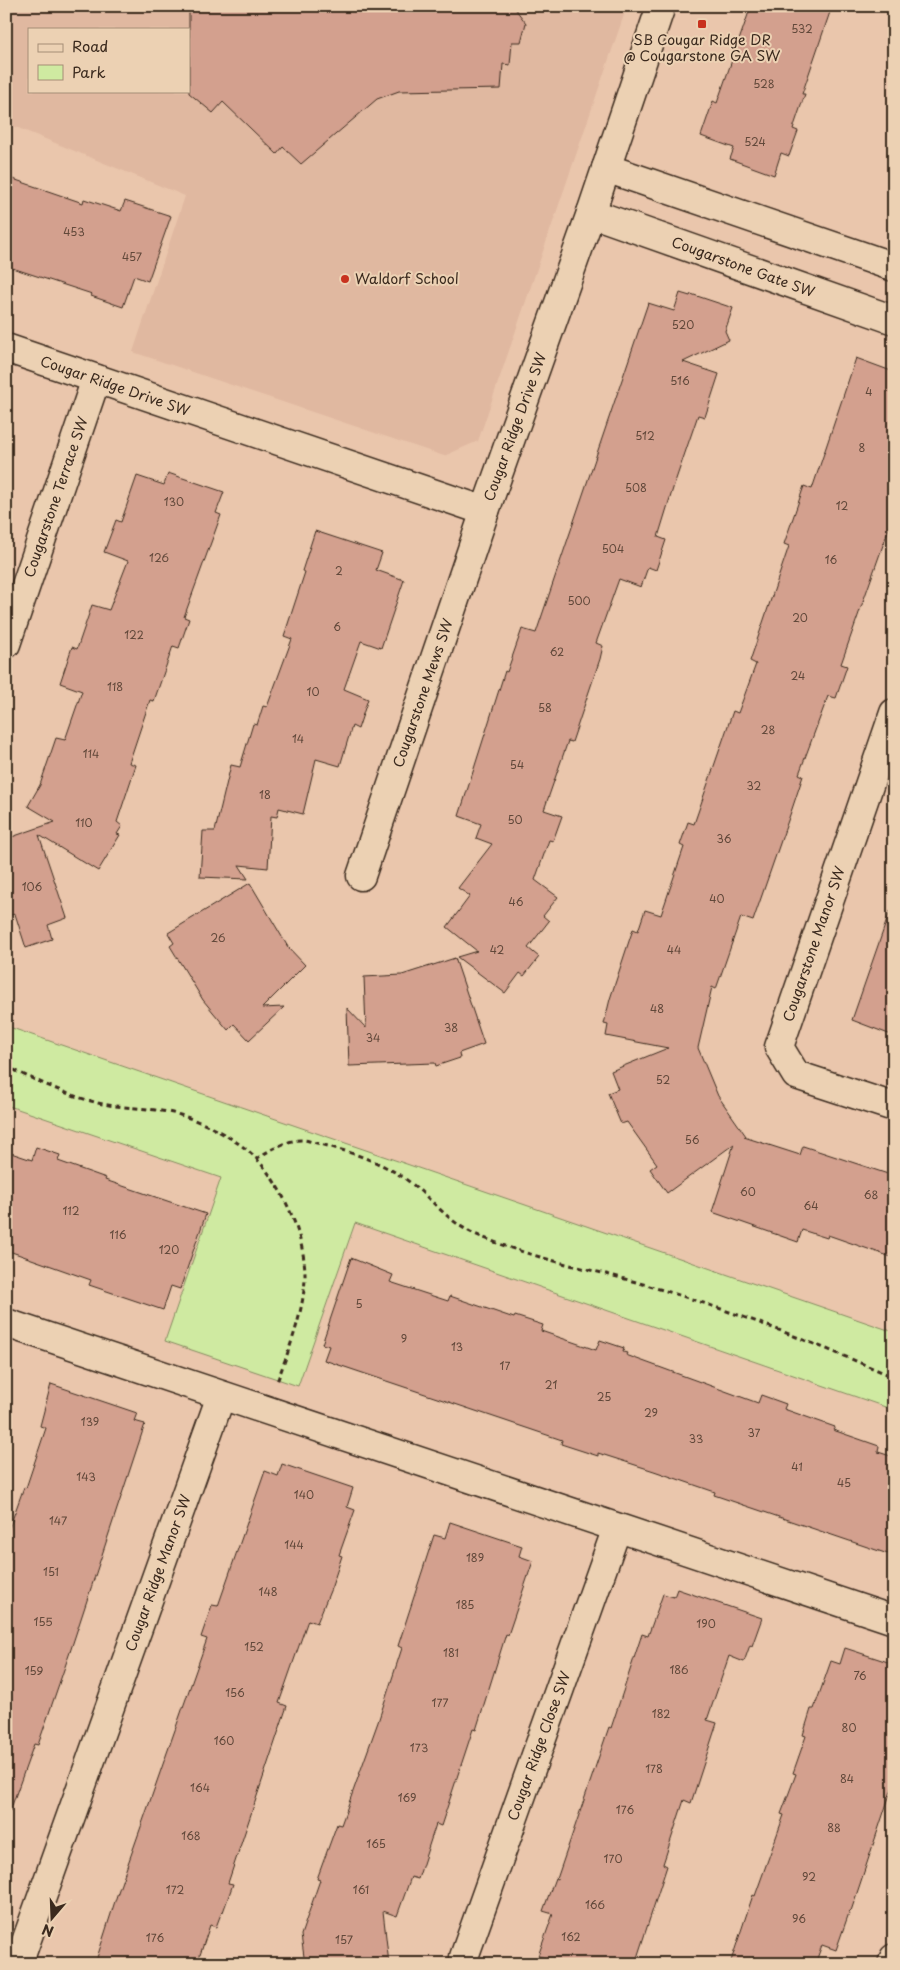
<svg xmlns="http://www.w3.org/2000/svg" width="900" height="1970" viewBox="0 0 900 1970" font-family="'Playpen Sans',sans-serif">
  <style>
    .built { fill: #e0b8a0; fill-rule: evenodd }
    .green { fill: #cfeaa1; stroke: #858a60 }
    .building { fill: #d3a08e; stroke: #3b2a1e }
    .lines { fill: none; stroke-linecap: round; stroke-linejoin: round }
    .street-casing { stroke: #3b2a1e; stroke-width: 31 }
    .secondary-casing { stroke: #3b2a1e; stroke-width: 31 }
    .path { stroke: #3b2a1e; stroke-width: 3; stroke-dasharray: 5 4; stroke-linecap: butt }
    .street { stroke: #ecd1b3; stroke-width: 28 }
    .secondary { stroke: #ecd1b3; stroke-width: 28 }
    .poi-dot { fill: #c8321e; stroke: #ecd1b3; stroke-width: 2 }
    .labels { text-anchor: middle; stroke-width: 4; stroke-linejoin: round; paint-order: stroke }
    .number-label { font-size: 11px; fill: #61483a }
    .poi-label { font-size: 14px; fill: #3b2a1e; stroke: #ecd1b3 }
    .street-label { font-size: 14px; fill: #3b2a1e; stroke: #ecd1b3 }
  </style>
  <rect width="100%" height="100%" fill="#eac6ac"/>
  <filter id="ink" filterUnits="userSpaceOnUse"><feTurbulence type="fractalNoise" baseFrequency=".02" numOctaves="2"/><feDisplacementMap in="SourceGraphic" scale="10" xChannelSelector="R" yChannelSelector="G"/><feConvolveMatrix kernelMatrix="1 2 1 2 8 2 1 2 1" color-interpolation-filters="sRGB"/></filter>
  <g filter="url(#ink)">
    <path class="built" d="M6,6H627L478,441L444,456L133,352L185,196L6,123ZM29,29H189V91H29Z"/>
    <path class="green" d="M6,1026L894,1332V1410L355,1223L298,1386L165,1341L221,1178L6,1105Z"/>
    <path class="building" d="M189,6H513L526,23L521,42H512L510,65L503,64L501,89L399,91L377,99L301,164L283,147L277,154L223,102L213,113L189,93Z
      M751,6H813L830,12L802,94H805L793,129L798,131L789,156L781,153L774,175L730,159L734,148L701,136L713,101L717,103Z
      M13,179L83,203L84,199L121,211L125,201L171,216L148,281L134,276L123,307L91,296L92,294L6,266V200Z
      M680,293L690,296L691,294L733,308L725,331L729,340L683,362L719,374L705,417L698,415L674,485L658,537L666,540L656,570L648,567L641,587L619,579L596,643L603,646L600,659L572,742L568,741L544,810L562,816L553,841L549,840L535,880L558,897L543,916L549,921L528,948L539,957L524,976L520,973L505,993L457,957L477,951L447,927L470,896L458,888L492,844L476,838L481,824L459,816L505,671L507,672L522,629L536,633L648,303L674,311Z
      M856,358L894,372V514L841,664L847,666L836,698L828,696L799,774L803,776L792,809L753,921L741,917L716,989L712,987L698,1048L718,1096L746,1136L744,1137L800,1155L803,1146L894,1176V1258L828,1235L827,1238L802,1230L798,1242L712,1212L734,1144L667,1193L650,1169L657,1164L627,1122L621,1124L608,1093L618,1089L611,1071L668,1048L606,1036L608,1025L604,1024L610,999L633,929L638,931L645,910L661,915L684,847L680,845L688,822L694,824L733,711L738,713L756,664L750,661L789,546L784,544L804,486L812,489Z
      M168,473L224,492L216,513L221,515L184,617L189,619L179,648L173,646L154,701L150,700L129,763L136,765L117,822L122,826L117,834L120,835L98,871L39,835L67,918L48,925L52,939L26,948L15,914L6,916V839L55,822L28,806L40,785L56,738L65,740L82,691L60,683L72,647L77,649L92,605L109,610L128,561L104,552L116,520L121,522L137,476L164,485Z
      M315,531L382,553L376,570L404,580L381,648L361,641L344,689L368,699L358,729L352,726L340,766L316,759L303,814L279,808L277,817L271,816L268,868L239,865L248,879L200,877L203,831H215L231,765L240,767L253,724L257,725L263,706L267,707L292,639L284,636L305,572L302,571Z
      M250,883L288,947L305,965L262,1008L284,1007L249,1040L234,1024L228,1030L203,1000L170,946L174,943L168,933Z
      M890,911L894,912V1036L852,1020Z
      M455,958L484,1044L459,1053L460,1058L436,1066L435,1063L349,1066L347,1008L366,1028L364,977L402,975Z
      M36,1147L60,1155L58,1161L106,1178L105,1180L206,1214L180,1289L171,1286L163,1310L89,1285L91,1280L6,1250V1167L11,1153L32,1160Z
      M351,1258L393,1275L390,1282L448,1301L450,1296L514,1318L515,1316L543,1325L541,1331L596,1350L600,1340L624,1348L623,1352L627,1353L626,1355L758,1403L761,1395L786,1404L784,1409L835,1427L833,1430L879,1446L878,1452L894,1457V1536L888,1554L714,1495L715,1492L654,1471L598,1453V1456L561,1444L562,1440L324,1360L329,1346L322,1344Z
      M51,1384L137,1413L134,1421L145,1424L70,1652L38,1745L34,1744L10,1811H6V1537L24,1487L26,1488L46,1428L40,1426Z
      M282,1464L353,1488L347,1507L355,1510L339,1555L342,1556L332,1586L317,1623L308,1620L279,1703L287,1706L228,1883L233,1884L223,1912L222,1911L216,1927L210,1925L197,1964H95L117,1895L207,1639L201,1637L212,1605L218,1606L265,1471L278,1476Z
      M450,1522L522,1546L519,1556L533,1561L508,1635L506,1634L476,1730L473,1729L441,1826L436,1824L418,1879L411,1877L397,1916L383,1911L389,1964H305L301,1935L320,1880L317,1879L337,1824L341,1825L378,1722L402,1648L398,1646L434,1535L445,1538Z
      M677,1589L762,1618L752,1646L750,1645L744,1662L729,1656L707,1720L717,1723L691,1803L684,1800L663,1864L667,1866L635,1964H548L549,1959L538,1956L553,1914L543,1911L555,1878L557,1879L609,1727L611,1728L642,1634L648,1636L663,1594L674,1597Z
      M845,1648L894,1664V1782L851,1911L850,1910L836,1950L822,1945L815,1964H730L753,1895L755,1896L784,1815L781,1814L796,1774L793,1773L806,1736L803,1735L811,1709H814L831,1661L840,1664Z"/>
    <g class="lines">
      <defs>
        <path id="street" d="M606,168L894,267
          M591,213L894,320
          M6,644L96,379
          M894,713L779,1047L796,1075L894,1107
          M361,876L485,511
          M6,1323L894,1620
          M18,1964L221,1396
          M465,1964L464,1957L617,1528
          M892,1964L894,1958"/>
        <path id="secondary" d="M6,348L485,511L591,213L661,6"/>
      </defs>
      <use href="#street" class="street-casing"/>
      <use href="#secondary" class="secondary-casing"/>
      <path class="path" d="M6,1066C34,1080 67,1095 98,1103C125,1109 153,1107 180,1115C206,1123 237,1139 256,1158C284,1188 306,1238 305,1279C303,1315 289,1349 277,1382
        M256,1159C270,1150 292,1136 309,1141C340,1149 377,1159 404,1178C429,1195 447,1222 475,1234C533,1260 596,1269 656,1288C737,1312 816,1344 894,1377"/>
      <use href="#street" class="street"/>
      <use href="#secondary" class="secondary"/>
    </g>
  </g>
  <g class="poi-dot">
    <rect x="697" y="19" width="10" height="10" rx="2.5"/>
    <circle cx="345" cy="279" r="5"/>
  </g>
  <g class="labels">
    <g class="number-label">
      <text x="802" y="33">532</text>
      <text x="764" y="88">528</text>
      <text x="755" y="146">524</text>
      <text x="74" y="236">453</text>
      <text x="132" y="261">457</text>
      <text x="683" y="329">520</text>
      <text x="680" y="385">516</text>
      <text x="869" y="396">4</text>
      <text x="645" y="440">512</text>
      <text x="862" y="452">8</text>
      <text x="636" y="492">508</text>
      <text x="174" y="506">130</text>
      <text x="842" y="510">12</text>
      <text x="613" y="553">504</text>
      <text x="159" y="562">126</text>
      <text x="831" y="564">16</text>
      <text x="339" y="575">2</text>
      <text x="579" y="605">500</text>
      <text x="800" y="622">20</text>
      <text x="337" y="631">6</text>
      <text x="134" y="639">122</text>
      <text x="557" y="656">62</text>
      <text x="798" y="680">24</text>
      <text x="115" y="691">118</text>
      <text x="313" y="696">10</text>
      <text x="545" y="712">58</text>
      <text x="768" y="734">28</text>
      <text x="298" y="743">14</text>
      <text x="91" y="758">114</text>
      <text x="517" y="769">54</text>
      <text x="754" y="790">32</text>
      <text x="265" y="799">18</text>
      <text x="515" y="824">50</text>
      <text x="84" y="827">110</text>
      <text x="724" y="843">36</text>
      <text x="32" y="891">106</text>
      <text x="717" y="903">40</text>
      <text x="516" y="906">46</text>
      <text x="218" y="942">26</text>
      <text x="497" y="954">42</text>
      <text x="674" y="954">44</text>
      <text x="657" y="1013">48</text>
      <text x="451" y="1032">38</text>
      <text x="373" y="1042">34</text>
      <text x="663" y="1084">52</text>
      <text x="692" y="1144">56</text>
      <text x="748" y="1196">60</text>
      <text x="871" y="1199">68</text>
      <text x="811" y="1210">64</text>
      <text x="71" y="1215">112</text>
      <text x="118" y="1239">116</text>
      <text x="169" y="1254">120</text>
      <text x="359" y="1308">5</text>
      <text x="404" y="1343">9</text>
      <text x="457" y="1351">13</text>
      <text x="505" y="1370">17</text>
      <text x="551" y="1389">21</text>
      <text x="604" y="1401">25</text>
      <text x="651" y="1417">29</text>
      <text x="90" y="1426">139</text>
      <text x="754" y="1437">37</text>
      <text x="696" y="1443">33</text>
      <text x="797" y="1471">41</text>
      <text x="86" y="1481">143</text>
      <text x="844" y="1487">45</text>
      <text x="304" y="1499">140</text>
      <text x="58" y="1525">147</text>
      <text x="294" y="1549">144</text>
      <text x="475" y="1562">189</text>
      <text x="51" y="1576">151</text>
      <text x="268" y="1596">148</text>
      <text x="465" y="1609">185</text>
      <text x="43" y="1626">155</text>
      <text x="706" y="1628">190</text>
      <text x="254" y="1651">152</text>
      <text x="451" y="1657">181</text>
      <text x="679" y="1674">186</text>
      <text x="34" y="1675">159</text>
      <text x="860" y="1680">76</text>
      <text x="235" y="1697">156</text>
      <text x="440" y="1707">177</text>
      <text x="661" y="1718">182</text>
      <text x="849" y="1732">80</text>
      <text x="224" y="1745">160</text>
      <text x="419" y="1752">173</text>
      <text x="654" y="1773">178</text>
      <text x="847" y="1783">84</text>
      <text x="200" y="1792">164</text>
      <text x="407" y="1802">169</text>
      <text x="625" y="1814">176</text>
      <text x="834" y="1832">88</text>
      <text x="191" y="1840">168</text>
      <text x="376" y="1848">165</text>
      <text x="613" y="1863">170</text>
      <text x="809" y="1881">92</text>
      <text x="175" y="1894">172</text>
      <text x="361" y="1894">161</text>
      <text x="595" y="1909">166</text>
      <text x="799" y="1923">96</text>
      <text x="571" y="1941">162</text>
      <text x="155" y="1942">176</text>
      <text x="344" y="1944">157</text>
    </g>
    <g class="poi-label">
      <text x="702" y="45">SB Cougar Ridge DR<tspan x="702" dy="16">@ Cougarstone GA SW</tspan></text>
      <text x="355" y="284" text-anchor="start">Waldorf School</text>
    </g>
    <g class="street-label">
      <text transform="translate(743 267) rotate(20)" y="5">Cougarstone Gate SW</text>
      <text transform="translate(115 386) rotate(19)" y="5">Cougar Ridge Drive SW</text>
      <text transform="translate(515 427) rotate(-70)" y="5">Cougar Ridge Drive SW</text>
      <text transform="translate(56 497) rotate(-71)" y="5">Cougarstone Terrace SW</text>
      <text transform="translate(423 693) rotate(-71)" y="5">Cougarstone Mews SW</text>
      <text transform="translate(814 944) rotate(-71)" y="5">Cougarstone Manor SW</text>
      <text transform="translate(158 1573) rotate(-70)" y="5">Cougar Ridge Manor SW</text>
      <text transform="translate(539 1746) rotate(-70)" y="5">Cougar Ridge Close SW</text>
    </g>
  </g>
  <rect width="900" height="1970" fill="none" stroke="#ecd1b3" stroke-width="25"/>
  <rect x="12" y="12" width="875" height="1945" fill="none" stroke="#3b2a1e" stroke-width="2" filter="url(#ink)"/>
  <rect x="28" y="28" width="162" height="65" fill="#ecd1b3" stroke="#a58e77"/>
  <rect x="38" y="44" width="25" height="8" fill="#ecd1b3" stroke="#a58e77"/>
  <text x="72" y="52" font-size="15" fill="#3b2a1e">Road</text>
  <rect x="38" y="65" width="25" height="15" fill="#cfeaa1" stroke="#a58e77"/>
  <text x="72" y="78" font-size="15" fill="#3b2a1e">Park</text>
  <g transform="translate(52 1918) rotate(199)" stroke="#ecd1b3" stroke-width="4" paint-order="stroke">
  <path d="M0-4L9 19L0 12L-9 19Z" fill="#3b2a1e"/>
  <text y="-8" font-size="14" font-weight="bold" text-anchor="middle" fill="#3b2a1e">N</text>
  </g>
</svg>
